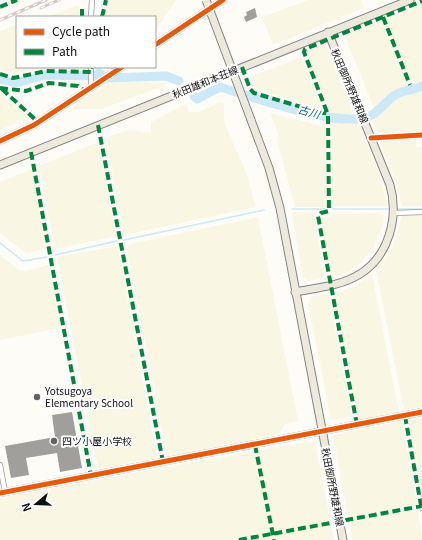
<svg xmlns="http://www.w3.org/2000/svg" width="422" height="540" viewBox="0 0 422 540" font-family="Georgia,'Noto Sans JP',serif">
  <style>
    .farmland { fill: #f9f7e4 }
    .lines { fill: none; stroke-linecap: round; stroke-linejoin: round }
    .stream { stroke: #cde8f7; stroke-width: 1.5 }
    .river { stroke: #cde8f7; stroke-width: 9 }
    .building { fill: #a19f9c }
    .street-casing { stroke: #979795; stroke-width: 6 }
    .secondary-casing { stroke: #8e8d8b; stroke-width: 8 }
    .primary-casing { stroke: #858482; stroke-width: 9 }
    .street { stroke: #fffffe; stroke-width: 4.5 }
    .secondary { stroke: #f6f4eb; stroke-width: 6 }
    .primary { stroke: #ede9dc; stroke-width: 7 }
    .rail-casing { stroke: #d9c6c7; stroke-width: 3 }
    .rail { stroke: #fff; stroke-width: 1.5; stroke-dasharray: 4.5; stroke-linecap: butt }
    .primary-bridge-casing { stroke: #858482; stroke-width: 9; stroke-linecap: butt }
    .primary-bridge { stroke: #ede9dc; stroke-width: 7 }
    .quiet { stroke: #00873e; stroke-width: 4; stroke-dasharray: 8 4; stroke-linecap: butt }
    .cycleway-casing { stroke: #fff; stroke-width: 8 }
    .cycleway { stroke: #e8590c; stroke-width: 5 }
    .poi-dot { fill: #646362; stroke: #fff; stroke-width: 1.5 }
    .labels { text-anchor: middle; stroke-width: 4; stroke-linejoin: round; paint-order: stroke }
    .street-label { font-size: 10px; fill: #111; stroke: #fff }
    .poi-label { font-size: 10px; fill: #111; stroke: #fff; text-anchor: start }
    .water-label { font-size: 11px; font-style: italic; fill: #1768a6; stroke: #fff }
  </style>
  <rect width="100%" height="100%" fill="#fdfcf7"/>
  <path class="farmland" d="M110,0H176L155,31V17H106Z
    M309,0H361L364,8L273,45L262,17Z
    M422,4V83L413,85L387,19Z
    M79,5V17H48Z
    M382,21L408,86L395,92L374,108L345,36Z
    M17,24V67H52L15,73L0,70V32Z
    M323,45L327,47L353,114H331L309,60L307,51Z
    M301,57L322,109L261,90L255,86L251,77Z
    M106,83L109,82L167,83L166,85L101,109H73V106Z
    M422,88V132L378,134L373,118L398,96Z
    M0,93L28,116V118L0,130Z
    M220,102L224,103V122L246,172L256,207L124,235L106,140L107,137L129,130L151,133V122L186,104L189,112H199Z
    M270,113L326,127L327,207H295L277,139L278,133Z
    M332,121H358L380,176L388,206H332Z
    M416,138V147H422V206H402L394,177L379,140Z
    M98,142L116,236L55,249L39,166Z
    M32,169L46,249L26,253L0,233V182Z
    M295,212L314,213L325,278L308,281L303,277L292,213Z
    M377,213L384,215L383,225L373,248L360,264L350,271L332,278L321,218L332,217L333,214Z
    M401,215H422V407L404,410L376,270L391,250L399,229Z
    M258,217L298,421L285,424L279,434L167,457L126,245Z
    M118,246L157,458L98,469L57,257Z
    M0,255L19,270L27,271L48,265L60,328L0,340Z
    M372,273L399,412L358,420L336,293L357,285Z
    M328,293L352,417L331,420L308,303L312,296Z
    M422,417V489L409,419Z
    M401,421L417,505L348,518L333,435Z
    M308,442H315L334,540H0V498L94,480Z
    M418,508L422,540H352L349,522Z"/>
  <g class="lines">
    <path class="stream" d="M292,209H325
      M333,209H391
      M396,209H422
      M124,240L264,210
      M0,243L23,261L47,257
      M55,255L117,241"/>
    <path class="river" d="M0,79L16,83L45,75L93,76L99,73L107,78L166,76L179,81
      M194,96L197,99L220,87C253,97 340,129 370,116C381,111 387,98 399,93C406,90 415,90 422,86"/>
  </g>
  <path class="building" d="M255,8L257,17L246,22L244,17L247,15L246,12Z
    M72,412L82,468L60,472L57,453L26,458L29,475L11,478L5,446L55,437L52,415Z"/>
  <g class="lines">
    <defs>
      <path id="street" d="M91,17L92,0
        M91,87V67
        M371,138L422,135
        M394,213L422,212
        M0,465L5,492"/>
      <path id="secondary" d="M155,45L223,0
        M0,141L34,125L122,67
        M0,493L422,412"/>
      <path id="primary" d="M251,120L269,168L280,208L343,540
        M0,165L410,0
        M295,292C316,288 341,286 360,274C389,256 399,217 390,185L328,32"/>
    </defs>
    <use href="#street" class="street-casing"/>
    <use href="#secondary" class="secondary-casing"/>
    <use href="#primary" class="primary-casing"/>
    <use href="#street" class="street"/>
    <use href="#secondary" class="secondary"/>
    <use href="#primary" class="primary"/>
    <defs>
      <path id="rail" d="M41,8L59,0
        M0,20L46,0"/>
    </defs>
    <use href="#rail" class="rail-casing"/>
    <use href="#rail" class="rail"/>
    <defs>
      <path id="primary-bridge" d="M206,0L251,120"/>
    </defs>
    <use href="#primary-bridge" class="primary-bridge-casing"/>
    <use href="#primary-bridge" class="primary-bridge"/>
    <path class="quiet" d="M0,7L17,0
      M82,17V5
      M102,17L106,0
      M383,17L410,85
      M91,67H93
      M242,67L250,89L254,93L322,113H328
      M0,74L13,78L46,71L91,72
      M0,88L26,91L49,83L78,86L85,91
      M2,89L38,122
      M98,125L163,462
      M31,152L91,476
      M405,416L422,511
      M357,425L318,216L321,213L329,211L328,115L304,52L305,49L422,1
      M255,445L274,540
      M239,540L422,506"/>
    <defs>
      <path id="cycleway" d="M155,45L223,0
        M371,138L422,135
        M0,141L34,125L122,67
        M0,493L422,412"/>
    </defs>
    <use href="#cycleway" class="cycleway-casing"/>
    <use href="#cycleway" class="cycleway"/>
  </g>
  <g class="poi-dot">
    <circle cx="37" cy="397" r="4"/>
    <circle cx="54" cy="441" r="4"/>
  </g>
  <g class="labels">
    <g class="street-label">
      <text transform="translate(205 82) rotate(-22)" y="4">秋田雄和本荘線</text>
      <text transform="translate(350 86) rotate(67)" y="4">秋田御所野雄和線</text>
      <text transform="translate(333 487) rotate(79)" y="4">秋田御所野雄和線</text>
    </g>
    <g class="poi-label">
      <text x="45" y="395">Yotsugoya<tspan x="45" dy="12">Elementary School</tspan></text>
      <text x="62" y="445">四ツ小屋小学校</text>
    </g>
    <g class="water-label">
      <text transform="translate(309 112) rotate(16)" y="4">古川</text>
    </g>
  </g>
  <rect x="16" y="16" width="140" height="52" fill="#ffffff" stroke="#a0a0a0"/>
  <rect x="24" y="29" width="20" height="6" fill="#e8590c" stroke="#a0a0a0"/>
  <text x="52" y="36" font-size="12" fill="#111111">Cycle path</text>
  <rect x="24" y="49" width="20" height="6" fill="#00873e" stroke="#a0a0a0"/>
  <text x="52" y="56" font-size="12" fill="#111111">Path</text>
  <g transform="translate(36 504) rotate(251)" stroke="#ffffff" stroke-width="3" paint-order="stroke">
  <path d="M0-3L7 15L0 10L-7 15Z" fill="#111111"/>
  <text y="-6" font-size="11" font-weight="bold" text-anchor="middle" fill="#111111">N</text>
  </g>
</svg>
